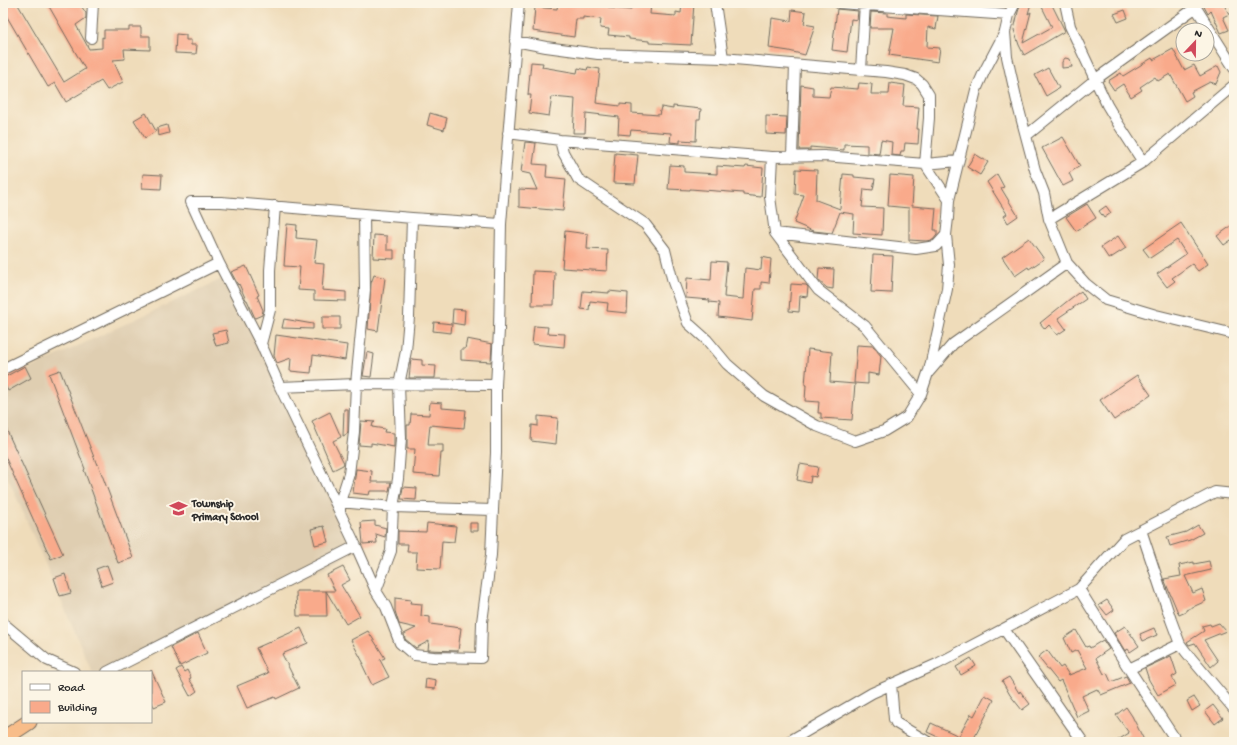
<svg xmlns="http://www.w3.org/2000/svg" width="1237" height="745" viewBox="0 0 1237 745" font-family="'Gochi Hand',sans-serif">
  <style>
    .built { fill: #dfceb1 }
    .building { fill: #f9aa8b }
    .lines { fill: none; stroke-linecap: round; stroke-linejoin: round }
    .minor-casing { stroke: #70695d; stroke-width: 12 }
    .highway-casing { stroke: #70695d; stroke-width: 17 }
    .minor { stroke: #fff; stroke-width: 10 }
    .highway { stroke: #f8bd89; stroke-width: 15 }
    .labels { text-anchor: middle; stroke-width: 4; stroke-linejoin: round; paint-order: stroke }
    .poi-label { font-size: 11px; font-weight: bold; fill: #2b2b2b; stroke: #fcf5e5; text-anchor: start }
  </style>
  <rect width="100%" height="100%" fill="#fcf5e5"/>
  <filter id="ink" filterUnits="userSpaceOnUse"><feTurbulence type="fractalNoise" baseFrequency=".025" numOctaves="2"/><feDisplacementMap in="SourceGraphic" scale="8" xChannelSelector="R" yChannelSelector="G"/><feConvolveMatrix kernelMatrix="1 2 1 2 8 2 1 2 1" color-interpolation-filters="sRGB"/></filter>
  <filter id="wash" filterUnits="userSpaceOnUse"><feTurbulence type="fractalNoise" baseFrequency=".012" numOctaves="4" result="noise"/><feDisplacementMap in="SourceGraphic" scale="16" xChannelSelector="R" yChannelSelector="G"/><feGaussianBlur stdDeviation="0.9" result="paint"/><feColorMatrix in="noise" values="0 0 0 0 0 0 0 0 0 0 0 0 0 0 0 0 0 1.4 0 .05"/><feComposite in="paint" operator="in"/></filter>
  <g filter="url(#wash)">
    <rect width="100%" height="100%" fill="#efdcba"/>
    <path class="built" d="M226,277L357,552L108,672H92L3,466V381Z"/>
    <g id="blocks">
      <path class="building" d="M3,3H17L64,82L85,69L47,3H79L86,13V18L76,25L89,49L102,48V37L104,38V30H129V27H141V36H150V50L124,49L125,59L113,60L123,82L107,90L101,81L66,102L55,83L48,87L3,10Z
        M558,3H609V8L631,10L632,3H651L650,14L676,16V12L681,13L682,3H694L691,45L649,43V41L629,39V37L608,35L609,29L600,28L601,19L583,17V19H576L574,37L533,31L535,7L557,9Z
        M991,3H1008L1005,8L991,7Z
        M1021,3H1031L1028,14L1031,12L1023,43L1052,27L1042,7L1049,3H1051L1065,31L1024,55L1019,45L1014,30L1018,12Z
        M1202,3H1223L1229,14L1223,17L1229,30L1221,33L1211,11L1208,14Z
        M837,9L858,11L857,20L851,19L847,52L832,50Z
        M792,10L806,12L804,24L815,26L805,55L789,51L769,48L772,18L791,21Z
        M1125,10L1128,18L1118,22L1114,14Z
        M871,12L887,13V16L906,18V14L938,16L936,29L928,27L927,47L940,48L938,62L889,55L894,28H870Z
        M176,34L186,35V40H191V45H197L196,54L175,53Z
        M1173,49L1184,70L1194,65L1200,76L1218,66L1221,72L1216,84L1210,82L1191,92L1193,96L1185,101L1170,74L1158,81L1155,77L1140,87L1142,90L1131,97L1123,84L1114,90L1108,81L1121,73L1123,76L1152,58L1153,60Z
        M1065,58L1070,59L1072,67L1062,68V62Z
        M531,62L543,63L542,67L577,73L578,68L587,70L588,67L600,69L596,103L620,106V104L632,105V113L659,115L661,107L673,109V106L701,109L700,119H697L696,141L680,140V143L670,142L671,133L631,130L630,135L618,134L619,117L586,113L585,133H573L575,99L552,97L549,116L529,113L531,95H528Z
        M1048,68L1059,88L1046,96L1035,75Z
        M859,83L872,84L871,94H889L890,83L905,85L903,106L919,107L917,129H919L918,144L905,143L904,151H901L900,156L891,155L892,142L881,140L879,154L867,153V145L844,144V150L810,147V150H799L801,85L813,87V96L829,97L831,87L858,89Z
        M146,113L156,131L145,138L134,120Z
        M430,113L447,118L444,130L427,125Z
        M766,116L787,117L786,135L766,134Z
        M167,125L169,133L158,136L157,128Z
        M1063,137L1080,166L1069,173L1073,181L1063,186L1042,148Z
        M525,142L536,143L533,164L547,165L546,177L566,179L563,211L519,207V189L537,190L530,174L521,172Z
        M615,153L638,155L635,184L613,183Z
        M975,154L988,162L980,175L967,167Z
        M670,165L684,166V172L717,174V166L745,168L746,166L763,168L761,197L743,195V193L690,189V190L668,189Z
        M796,169L817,170L816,200L840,209L843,174L854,175V177L875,179L873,190L864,189L862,207L883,208L882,235L853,233L854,214L840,212L832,233L813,231L794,223L804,195L795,194Z
        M143,174L162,175L161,189L142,188Z
        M997,174L1004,187L1001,188L1018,216L1008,223L1004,216L1007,214L987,182Z
        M890,175L914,177L912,206L936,208L934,230H937V235L933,240L926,241L909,240V208L888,206Z
        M1087,204L1096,218L1076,231L1066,217Z
        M1106,206L1111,213L1104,218L1099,211Z
        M1181,223L1208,264L1198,271L1192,264L1172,278L1175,281L1167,287L1157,274L1186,254L1177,240L1150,258L1143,249Z
        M287,224L297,225L296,238L317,240L314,263L324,264L322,290L346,292V301L314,300V291L298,290L300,267L284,266Z
        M1234,224V238L1224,245L1217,236Z
        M565,231L588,234L587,249L608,250L607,271L562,268Z
        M374,235L387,236V250H394V259L373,258Z
        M1118,236L1126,248L1109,259L1101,247Z
        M1029,238L1044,259L1029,269L1028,267L1015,276L1002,257Z
        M873,255L893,256L891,293L871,292Z
        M762,257L771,259L769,283L761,282V289H755L752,321L718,317L719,303L709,302L710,300L686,298L687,278L711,280L712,261L727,262L724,297L743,299L745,268L761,270Z
        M246,266L259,295L257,296L263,310L262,315L255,318L247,300H246L239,284L238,285L231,272Z
        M819,268L834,269L833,289L827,288L818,280Z
        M533,271L555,272L554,305H532Z
        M374,275L385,278L378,331L368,329L371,283Z
        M791,284L806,285L808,287L807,297L800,296L799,312L789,311Z
        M583,291L609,293V291L628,293L627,313L607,311L608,303L590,301L589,310L581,309Z
        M1081,291L1086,299L1058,318L1066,329L1057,335L1049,325L1045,329L1040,323L1070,299Z
        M453,309L465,310L464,325L452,323Z
        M322,317H340V329H322Z
        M284,319L313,324V329L282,328Z
        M434,322L452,324L451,333L433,331Z
        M534,326L548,327L547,333L565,334L564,347L532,344Z
        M226,330L229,343L216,346L212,333Z
        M276,335L347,345L345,360L313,355L311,373L290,371L291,358L277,363L274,356Z
        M467,339L492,344L491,362L461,360V349H465Z
        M857,345L873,346L881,356L879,375L868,373V384L854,383Z
        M808,349L832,352L830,382L855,384L852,420L821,418V413H818L819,402L805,401L806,385H805Z
        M367,352L374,354L371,377L363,376Z
        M411,359L422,360V365L436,366L435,378H409Z
        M25,366L31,378L8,391L3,381V378Z
        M60,370L97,465L98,464L133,558L118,563L84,470L85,469L49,374Z
        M1137,375L1151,395L1114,420L1100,400Z
        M430,402L442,403V408L466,410L464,428L430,425L428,445H443V453H441L439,476L413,474L415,449H407V425H410L411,414L429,415Z
        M344,409H348V431L347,434L343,436Z
        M330,412L341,437L333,441L344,463L343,465L333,470L312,421Z
        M538,416L558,418L556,444L531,441L532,425L538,426Z
        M361,421L375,422L373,423L372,427L385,429L384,432L394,433V447L371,443V446L359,445Z
        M3,422L63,554L51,559L3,452Z
        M800,464L818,467L816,477L811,476L810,483L797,480Z
        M356,469L372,471L371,482H391L389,491H370L369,495L353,493Z
        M403,487L417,488L416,500L401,499Z
        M375,521V525L386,528L385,537L376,534L377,543L363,544L361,522Z
        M427,523L456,526L454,542L442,541L440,569L416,568L417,552H407L408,544H398V531L426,532Z
        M470,523H478V531H470Z
        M1198,525L1203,533L1190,540L1170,546L1167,537L1186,532Z
        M324,526L328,542L315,545L311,529Z
        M1209,561L1211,570L1185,576L1193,593L1202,589L1206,601L1186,610V612L1179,615L1164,579L1181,576L1179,565L1194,562V564Z
        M107,565L113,582L102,586L96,569Z
        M343,567L350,580L341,585L360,616L346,624L326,591L327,616H297L296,591H335L327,575Z
        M65,574L71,593L60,596L54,578Z
        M395,598L411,600L410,603L422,604L421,616L430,617V624L461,628L458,651L428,650L429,641L416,648L405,639L404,634L416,628L399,624L395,611Z
        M1107,600L1114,610L1107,615L1099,605Z
        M1219,623L1226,631L1204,640L1218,661L1211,667L1195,643L1189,645L1187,642L1204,631L1202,626L1210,624L1211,626Z
        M1125,626L1139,646L1130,652L1128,649L1125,651L1114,633Z
        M301,628L308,643L282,654L299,688L276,699L275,697L247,708L237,686L268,673L256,648Z
        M1154,628L1157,635L1143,641L1140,634Z
        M1076,630L1086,647L1089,646L1090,648L1103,640L1109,649L1096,658L1104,674L1107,673L1111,682L1126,676L1130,683L1101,695L1097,689L1082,696L1089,711L1077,717L1061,680L1058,682L1038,657L1047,650L1060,668L1063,666L1069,675L1087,668L1077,650L1071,653L1064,638Z
        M368,631L385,658L380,660L389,677L372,685L362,664H364L351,640Z
        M198,633L207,653L180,666L171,647Z
        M1171,656L1177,674L1172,677L1176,685L1158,695L1149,680L1145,668Z
        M971,658L976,666L961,675L956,667Z
        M181,667L184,672L187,670L191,678L189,679L197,691L190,696L176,670Z
        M151,670L166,702L154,707L151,700Z
        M1009,677L1019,693L1020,691L1030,704L1022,710L1010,695L1002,681Z
        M426,678L436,680L435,689L425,688Z
        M985,695L994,700L972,742H949L927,732L931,723L959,736L971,714L974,716Z
        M1194,697L1200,706L1192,711L1187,701Z
        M1213,705L1223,718L1215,724L1205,711Z
        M1126,707L1132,716L1145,742H1115L1129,733L1116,715Z"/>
    </g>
  </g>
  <g filter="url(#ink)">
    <use href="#blocks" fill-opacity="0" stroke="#70695d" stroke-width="1"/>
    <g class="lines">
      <defs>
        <path id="minor" d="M715,3L723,58
          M839,3L1009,15
          M1015,3L1009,15L1005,32L1007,57L1018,106L1035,170L1044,193L1049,219L1067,263L1086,284L1106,300L1156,315L1234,334
          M1065,3L1070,26L1107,105L1119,125L1143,162
          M1193,3L1234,68
          M91,38L93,3
          M515,41L546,47L598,54L723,58L861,70L865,3
          M508,133L560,140L772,157L824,156L925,164L958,161
          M1027,135L1096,79L1195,8
          M560,140L563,152L578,179L645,224L665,250L673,282L688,323L707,340L727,364L764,396L817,426L855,441L884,431L907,417L921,394L928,373L953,344L1067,263
          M772,157L770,197L775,233L818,290L865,326L921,394
          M792,157L795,65
          M949,200L976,90L984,72L1005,32
          M1049,219L1143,162L1234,85
          M501,224L412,218L221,202H191L219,263L261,344L280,387L356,546L376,591L386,607L400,643L414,655L434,657L481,658L482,622L491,555L493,510L496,453V385L499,330L501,224L519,3
          M775,233L916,249L936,246L946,235L948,218L949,200L925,164L929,118V95L922,84L916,79L905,75L886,72L861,70
          M261,344L270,310V270L275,206
          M3,369L219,263
          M929,371L947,289L949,265L946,235
          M280,387L356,384L496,385
          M340,502L393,507L493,510
          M340,513V502L349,474L354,432L356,384L365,290L364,214
          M1141,530L1171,620L1180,644L1186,652L1234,709
          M1079,589L1129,669L1177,742
          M376,591L391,551L393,507L398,479L401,438L399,385L406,351L409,317L412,218
          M3,623L47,660L74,672
          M1004,629L1083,742
          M1129,669L1180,644
          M107,672L356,546
          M891,684L894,719L896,723L928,742
          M788,742L872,693L937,664L1079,589L1124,539L1215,492L1234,494"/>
        <path id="highway" d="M3,739L29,722"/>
      </defs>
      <use href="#minor" class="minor-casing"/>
      <use href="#highway" class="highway-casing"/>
      <use href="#minor" class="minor"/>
      <use href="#highway" class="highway"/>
    </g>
  </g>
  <defs>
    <symbol id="school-bare" viewBox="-9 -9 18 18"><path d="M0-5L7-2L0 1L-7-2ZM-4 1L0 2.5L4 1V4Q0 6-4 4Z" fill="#d1495b" stroke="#fcf5e5" stroke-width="2.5" paint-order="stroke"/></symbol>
  </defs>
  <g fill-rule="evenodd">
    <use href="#school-bare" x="166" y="496" width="25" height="25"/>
  </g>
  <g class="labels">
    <g class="poi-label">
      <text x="192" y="507">Township<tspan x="192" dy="13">Primary School</tspan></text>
    </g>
  </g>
  <rect width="1237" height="745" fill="none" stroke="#fcf5e5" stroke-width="16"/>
  <rect x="22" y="671" width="130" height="52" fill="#fcf5e5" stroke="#a8a49b"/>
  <rect x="30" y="684" width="20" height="6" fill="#ffffff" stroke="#a8a49b"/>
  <text x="58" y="691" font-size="12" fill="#2b2b2b">Road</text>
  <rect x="30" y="701" width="20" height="12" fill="#f9aa8b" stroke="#a8a49b"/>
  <text x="58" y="711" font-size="12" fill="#2b2b2b">Building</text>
  <g transform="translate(1195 42) rotate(22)"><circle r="19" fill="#fcf5e5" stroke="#a8a49b"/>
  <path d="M0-3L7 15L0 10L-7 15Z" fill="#d1495b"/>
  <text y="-6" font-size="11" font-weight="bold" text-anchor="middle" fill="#2b2b2b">N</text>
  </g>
</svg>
